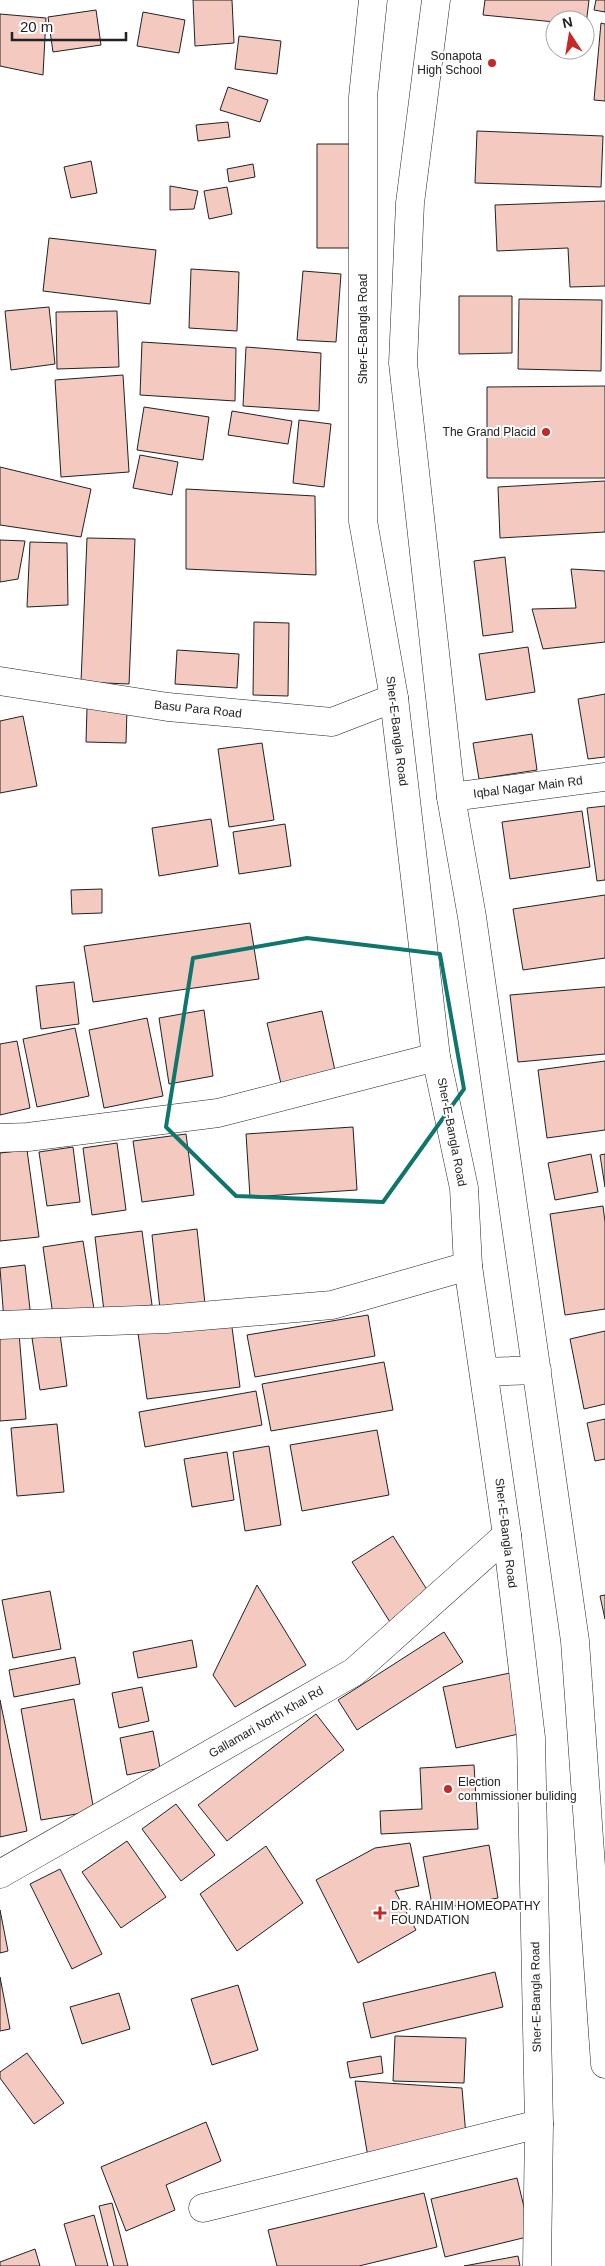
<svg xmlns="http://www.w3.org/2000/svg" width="605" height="2266" viewBox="0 0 605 2266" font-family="Arial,sans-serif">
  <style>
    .building { fill: #f3c9c0; stroke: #222 }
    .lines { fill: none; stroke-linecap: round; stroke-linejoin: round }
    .minor-casing { stroke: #222; stroke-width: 29 }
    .highway-casing { stroke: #222; stroke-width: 29 }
    .minor { stroke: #fff; stroke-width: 28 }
    .highway { stroke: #fff; stroke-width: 28 }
    .marked { fill: none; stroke: #0f766e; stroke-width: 4; stroke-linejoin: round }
    .poi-dot { fill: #c62828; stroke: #fff; stroke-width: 2 }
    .labels { text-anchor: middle; stroke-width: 4; stroke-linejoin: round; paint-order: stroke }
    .poi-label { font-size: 12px; fill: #222; stroke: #fff; text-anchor: end }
    .street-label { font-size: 12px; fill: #222; stroke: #fff }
  </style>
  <rect width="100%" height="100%" fill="#fff"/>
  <path class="building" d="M193,0H232L234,43L195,46Z
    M485,0H589L586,25L585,20L555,22L483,15Z
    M596,0H605V12L594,10Z
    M96,10L101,45L53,52L48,17Z
    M143,12L185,20L179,53L137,46Z
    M0,14L46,18L43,75L0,66Z
    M601,23L605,24V101L594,100Z
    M239,36L281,41L277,74L235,69Z
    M228,87L268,100L260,122L220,110Z
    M228,122L230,137L198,141L196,125Z
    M477,131L603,136L601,187L475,183Z
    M317,144H356V248H317Z
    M91,161L97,193L71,198L64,167Z
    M253,164L255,177L229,182L227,169Z
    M170,186L198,191L194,209L170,210Z
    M227,187L232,214L209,219L204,191Z
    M605,201V286L570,287L568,248L497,251L495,205Z
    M49,238L156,250L150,304L43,291Z
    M191,269L239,272L237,331L189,328Z
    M303,271L341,274L336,342L297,340Z
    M459,296H512V353L459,354Z
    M519,299L602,300L601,371L518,369Z
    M49,307L55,364L11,370L5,311Z
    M117,311L119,367L57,369L56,312Z
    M142,342L236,348L235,401L140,395Z
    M246,347L321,353L319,411L243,406Z
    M123,375L129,472L61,477L55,380Z
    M605,386V478H487V387Z
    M144,407L209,417L203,460L137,450Z
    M232,411L292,421L288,444L228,435Z
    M299,420L331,424L324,487L293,483Z
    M140,455L178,462L172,495L133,488Z
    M0,467L91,489L81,537L0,525Z
    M605,481V532L500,538L498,487Z
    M186,489L315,496L316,575L186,569Z
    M87,538L135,539L129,684L81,682Z
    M0,540L25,541L18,579L0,582Z
    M30,542L67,543L68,605L27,607Z
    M505,557L513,632L483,636L474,561Z
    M571,569L605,571V642L543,649L532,609L576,608Z
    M254,622L289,623L288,696L253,695Z
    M528,647L535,692L486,700L479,654Z
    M177,650L239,654L237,688L175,684Z
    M605,694V757L588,759L578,699Z
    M87,708L127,709L126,743L86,742Z
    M23,716L37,786L0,793V721Z
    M532,734L537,770L479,779L473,743Z
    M262,743L274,820L229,827L218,749Z
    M605,806V880L597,881L587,808Z
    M582,811L590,867L510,879L502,822Z
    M211,819L218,866L159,876L152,828Z
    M285,824L291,866L239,874L233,832Z
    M102,889V913L72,914L71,890Z
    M605,895V958L523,970L513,909Z
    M250,923L259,979L93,1002L84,946Z
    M74,982L79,1024L41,1029L36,986Z
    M605,987V1054L518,1062L510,995Z
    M204,1010L213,1076L169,1084L159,1018Z
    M322,1011L339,1089L285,1101L267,1023Z
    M147,1018L163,1096L104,1108L89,1030Z
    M75,1028L89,1096L37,1107L23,1039Z
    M17,1041L30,1108L0,1115V1044Z
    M605,1061V1130L547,1138L538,1070Z
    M353,1127L357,1190L250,1197L246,1134Z
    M186,1134L194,1195L142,1202L133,1141Z
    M117,1143L126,1210L92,1215L83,1148Z
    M73,1147L80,1202L47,1206L39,1152Z
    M27,1150L39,1237L0,1241V1153Z
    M591,1154L598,1192L555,1200L548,1163Z
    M605,1154V1187L600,1155Z
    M603,1206L605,1222V1309L565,1315L550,1214Z
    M197,1229L205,1304L160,1309L152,1235Z
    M142,1231L152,1305L104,1311L95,1237Z
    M83,1241L94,1309L53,1315L43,1247Z
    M25,1265L31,1318L4,1321L0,1268Z
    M368,1315L375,1356L255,1377L247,1335Z
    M231,1320L240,1387L147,1399L138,1333Z
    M605,1331V1404L584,1409L570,1339Z
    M19,1333L26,1419L0,1421V1335Z
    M60,1334L67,1386L40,1390L32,1338Z
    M384,1362L393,1410L271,1431L262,1384Z
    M256,1391L262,1425L145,1447L139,1412Z
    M605,1419V1459L595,1461L587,1423Z
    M57,1424L64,1492L17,1496L11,1428Z
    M377,1430L389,1495L302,1511L290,1445Z
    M269,1446L281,1525L245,1531L233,1452Z
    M227,1452L234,1500L192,1507L184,1459Z
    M393,1536L431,1596L390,1622L352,1562Z
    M257,1585L306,1665L235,1707L213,1675Z
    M50,1591L61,1649L13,1658L2,1600Z
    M605,1595V1619L600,1596Z
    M444,1632L463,1662L357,1730L338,1700Z
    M192,1640L197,1667L138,1678L133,1652Z
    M75,1657L80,1684L14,1697L9,1670Z
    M510,1673L523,1733L456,1748L443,1687Z
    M142,1687L149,1721L119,1728L112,1693Z
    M74,1699L94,1811L41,1820L21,1709Z
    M0,1700L27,1831L0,1837Z
    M316,1714L344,1750L227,1841L198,1805Z
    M153,1731L160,1768L127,1775L120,1738Z
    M474,1765L478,1829L381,1834L380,1811L422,1809L420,1768Z
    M176,1804L215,1855L181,1881L142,1829Z
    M127,1841L166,1897L121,1928L82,1872Z
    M410,1843L419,1886L395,1891L416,1930L358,1963L316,1880L375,1848Z
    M489,1845L498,1898L433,1910L423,1857Z
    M266,1846L303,1903L237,1951L200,1894Z
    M60,1869L102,1954L72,1969L30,1884Z
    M0,1910L8,1951L0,1953Z
    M495,1972L503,2007L371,2038L363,2003Z
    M0,1977L10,2029L0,2031Z
    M238,1985L258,2050L212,2065L191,1999Z
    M119,1993L130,2029L82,2044L70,2007Z
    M395,2036L466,2038L464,2083L393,2081Z
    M27,2053L64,2103L34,2124L0,2078V2072Z
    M381,2056L383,2073L350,2078L347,2062Z
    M355,2081L462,2088L467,2148L369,2163Z
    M206,2122L221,2161L166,2185L175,2210L126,2231L101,2167Z
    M517,2178L531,2236L445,2257L431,2199Z
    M424,2193L437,2247L359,2266H277L268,2230Z
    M112,2203L128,2266H114L99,2206Z
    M94,2215L108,2266H76L64,2224Z
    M35,2249L40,2266H0V2262Z
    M518,2256L520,2266H464Z"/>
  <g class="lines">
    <defs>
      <path id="minor" d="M0,681L168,707L332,722L394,698
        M451,797L605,777
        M0,1138L28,1137L218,1113L436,1057
        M0,1325L166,1319L332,1305L468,1266
        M0,1874L354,1672L507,1535
        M203,2208L539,2124"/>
      <path id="highway" d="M373,0L363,97V521L394,698L436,1057L464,1188L468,1266L507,1535L531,1738L539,2124L537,2266
        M436,0L410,203L403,363L451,797L472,917L575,1641L605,2064
        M484,1372L537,1370"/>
    </defs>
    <use href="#minor" class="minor-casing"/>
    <use href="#highway" class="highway-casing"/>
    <use href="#minor" class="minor"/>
    <use href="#highway" class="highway"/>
  </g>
  <path class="marked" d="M307,938L440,954L464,1089L383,1202L236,1196L166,1127L193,958Z"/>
  <g class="poi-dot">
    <circle cx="492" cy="63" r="5"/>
    <circle cx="546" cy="432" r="5"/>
    <circle cx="448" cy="1789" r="5"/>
    <path d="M377.5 1905.5h5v5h5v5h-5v5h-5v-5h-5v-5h5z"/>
  </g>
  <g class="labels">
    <g class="poi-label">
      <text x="482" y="60">Sonapota<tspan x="482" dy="14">High School</tspan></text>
      <text x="536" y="436">The Grand Placid</text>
      <text x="458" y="1786" text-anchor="start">Election<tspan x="458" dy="14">commissioner buliding</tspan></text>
      <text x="391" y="1910" text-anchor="start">DR. RAHIM HOMEOPATHY<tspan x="391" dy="14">FOUNDATION</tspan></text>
    </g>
    <g class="street-label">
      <text transform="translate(363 329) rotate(-90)" y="4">Sher-E-Bangla Road</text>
      <text transform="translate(198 709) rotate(6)" y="4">Basu Para Road</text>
      <text transform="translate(397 731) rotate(83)" y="4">Sher-E-Bangla Road</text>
      <text transform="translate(528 787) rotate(-7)" y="4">Iqbal Nagar Main Rd</text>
      <text transform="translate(452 1132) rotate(79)" y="4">Sher-E-Bangla Road</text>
      <text transform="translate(506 1533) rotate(83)" y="4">Sher-E-Bangla Road</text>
      <text transform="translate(266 1722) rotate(-30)" y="4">Gallamari North Khal Rd</text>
      <text transform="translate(536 1997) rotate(-91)" y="4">Sher-E-Bangla Road</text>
    </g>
  </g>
  <g transform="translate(570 35) rotate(348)"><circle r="24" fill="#ffffff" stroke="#a7a7a7"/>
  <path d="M0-4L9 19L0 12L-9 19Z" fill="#c62828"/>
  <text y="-8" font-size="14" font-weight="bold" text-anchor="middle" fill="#222222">N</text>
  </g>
  <path d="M12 32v8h114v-8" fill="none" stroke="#222222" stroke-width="2.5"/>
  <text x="20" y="32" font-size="15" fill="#222222" stroke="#ffffff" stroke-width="4" paint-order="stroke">20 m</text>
</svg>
